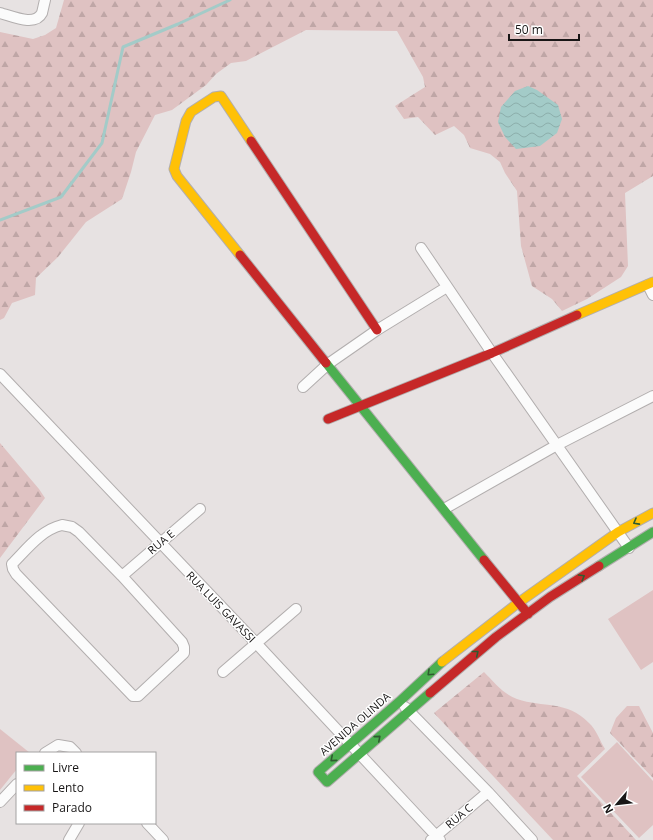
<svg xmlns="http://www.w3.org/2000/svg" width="653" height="840" viewBox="0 0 653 840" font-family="'Open Sans',sans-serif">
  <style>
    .grass { fill: #dfc2c2 }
    .forest { fill: url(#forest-firs) }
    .water { fill: url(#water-waves) }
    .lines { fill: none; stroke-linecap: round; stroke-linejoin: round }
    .stream { stroke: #a3cbc8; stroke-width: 3 }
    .street-casing { stroke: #b2aeae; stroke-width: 12 }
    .fast-casing { stroke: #b2aeae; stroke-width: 11 }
    .slow-casing { stroke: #b2aeae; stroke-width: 11 }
    .jam-casing { stroke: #b2aeae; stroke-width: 11 }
    .street { stroke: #fbfbfb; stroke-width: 10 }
    .fast { stroke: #4caf50; stroke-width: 9 }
    .slow { stroke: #ffc107; stroke-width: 9 }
    .jam { stroke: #c62828; stroke-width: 9 }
    .oneway { stroke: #2f5b30 }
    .labels { text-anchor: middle; stroke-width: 3; stroke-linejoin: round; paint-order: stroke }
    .street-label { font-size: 11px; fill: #181616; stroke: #fff }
  </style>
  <defs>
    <pattern id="forest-firs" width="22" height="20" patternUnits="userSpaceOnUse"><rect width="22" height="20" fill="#dfc2c2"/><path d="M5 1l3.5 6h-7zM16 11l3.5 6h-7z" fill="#bfa6a6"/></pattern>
    <pattern id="water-waves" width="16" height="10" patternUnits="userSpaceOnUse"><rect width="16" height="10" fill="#a3cbc8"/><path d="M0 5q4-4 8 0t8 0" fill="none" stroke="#8caeab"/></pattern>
  </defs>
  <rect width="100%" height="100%" fill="#e7e2e2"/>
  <path class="grass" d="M653,590V662L641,670L608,619Z
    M0,729L30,753H17V769L0,790Z
    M617,742L653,781V825L639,838L581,777Z"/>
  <path class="forest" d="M64,0H653V176L625,193L628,266L621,277L587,299L562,311L552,299L532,286L521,246L517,191L505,173L500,162L490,154L470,148L464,135L454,126L435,135L418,117L404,119L395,106L425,87L423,77L397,31L306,30L246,61L231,63L216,74L206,85L172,110L155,115L136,152L131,172L122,199L86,222L58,257L36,278L35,295L12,303L4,318L0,320V32L33,39L45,35L56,28Z
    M0,443L39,489L45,498L0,558Z
    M484,672C494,682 503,694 517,699C543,708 567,700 589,723C596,729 600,741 605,749L577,776L636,840H553L434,713Z
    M627,706H639L653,733V778L610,733L616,718Z"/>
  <path class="water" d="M528,86L537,90L558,105L562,119L557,133L540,146L516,149L505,137L498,122L501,107L515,91Z"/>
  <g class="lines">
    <path class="stream" d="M0,220L61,197L102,143L123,47L178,24L230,0"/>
    <defs>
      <path id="street" d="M0,13C12,16 35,27 42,13C43,9 44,4 45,0
        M421,248L492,353L629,548
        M648,285L653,295
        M0,374L256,643L440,840
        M303,387L328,364L377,330L447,287
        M444,509L557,445L653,396
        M62,525L72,527L79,532L122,576L182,642L184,647V653L138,696H133L16,574L13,569L12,564C27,549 41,530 62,525Z
        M122,576L200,509
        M223,672L296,609
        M405,707L488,792L532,840
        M45,753L58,745L70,747L76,753
        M0,802L17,784
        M147,823L163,840
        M69,840L79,823
        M431,840L488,792"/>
      <path id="fast" d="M326,363L484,560
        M599,566L653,532
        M430,693L327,782L318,772L399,702L442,662"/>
      <path id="slow" d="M240,255L177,176L174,169L186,121L191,112L214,97L221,96L251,141
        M577,315L653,282
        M442,662L518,603L618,532L653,513"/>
      <path id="jam" d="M251,141L377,330
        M240,255L326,363
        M328,419L492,353L577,315
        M484,560L528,614
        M430,693L496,637L550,597L599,566"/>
    </defs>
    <use href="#street" class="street-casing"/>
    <use href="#fast" class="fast-casing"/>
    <use href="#slow" class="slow-casing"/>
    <use href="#jam" class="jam-casing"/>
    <use href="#street" class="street"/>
    <use href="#fast" class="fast"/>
    <use href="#slow" class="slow"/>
    <use href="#jam" class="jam"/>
  </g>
  <defs><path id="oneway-chevron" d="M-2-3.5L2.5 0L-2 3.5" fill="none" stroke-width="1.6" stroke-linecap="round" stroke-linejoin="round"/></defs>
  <g class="oneway">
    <use href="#oneway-chevron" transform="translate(636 522) rotate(151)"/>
    <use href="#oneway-chevron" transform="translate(582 577) rotate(-31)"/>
    <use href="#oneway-chevron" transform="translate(476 653) rotate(-39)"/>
    <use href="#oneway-chevron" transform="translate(430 673) rotate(137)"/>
    <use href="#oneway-chevron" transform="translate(378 738) rotate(-41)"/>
    <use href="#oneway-chevron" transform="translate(333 759) rotate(140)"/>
  </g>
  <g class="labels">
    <g class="street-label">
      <text transform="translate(161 542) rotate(-40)" y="4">RUA E</text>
      <text transform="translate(221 607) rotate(46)" y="4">RUA LUIS GAVASSI</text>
      <text transform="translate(355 724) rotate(-41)" y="4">AVENIDA OLINDA</text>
      <text transform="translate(459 816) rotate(-40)" y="4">RUA C</text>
    </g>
  </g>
  <rect x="16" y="752" width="140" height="72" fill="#ffffff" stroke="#a3a2a2"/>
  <rect x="24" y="765" width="20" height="6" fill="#4caf50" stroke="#a3a2a2"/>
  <text x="52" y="772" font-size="12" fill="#181616">Livre</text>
  <rect x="24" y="785" width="20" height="6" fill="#ffc107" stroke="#a3a2a2"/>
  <text x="52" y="792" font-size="12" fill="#181616">Lento</text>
  <rect x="24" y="805" width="20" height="6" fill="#c62828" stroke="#a3a2a2"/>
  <text x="52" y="812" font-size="12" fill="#181616">Parado</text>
  <g transform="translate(617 804) rotate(242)" stroke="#ffffff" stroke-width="3" paint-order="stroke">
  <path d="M0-3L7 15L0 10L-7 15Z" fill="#181616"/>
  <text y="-6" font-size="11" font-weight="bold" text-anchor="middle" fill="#181616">N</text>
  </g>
  <path d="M509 34v6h70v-6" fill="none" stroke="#181616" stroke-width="2"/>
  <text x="515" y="34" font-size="12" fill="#181616" stroke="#ffffff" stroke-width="3" paint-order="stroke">50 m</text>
</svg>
